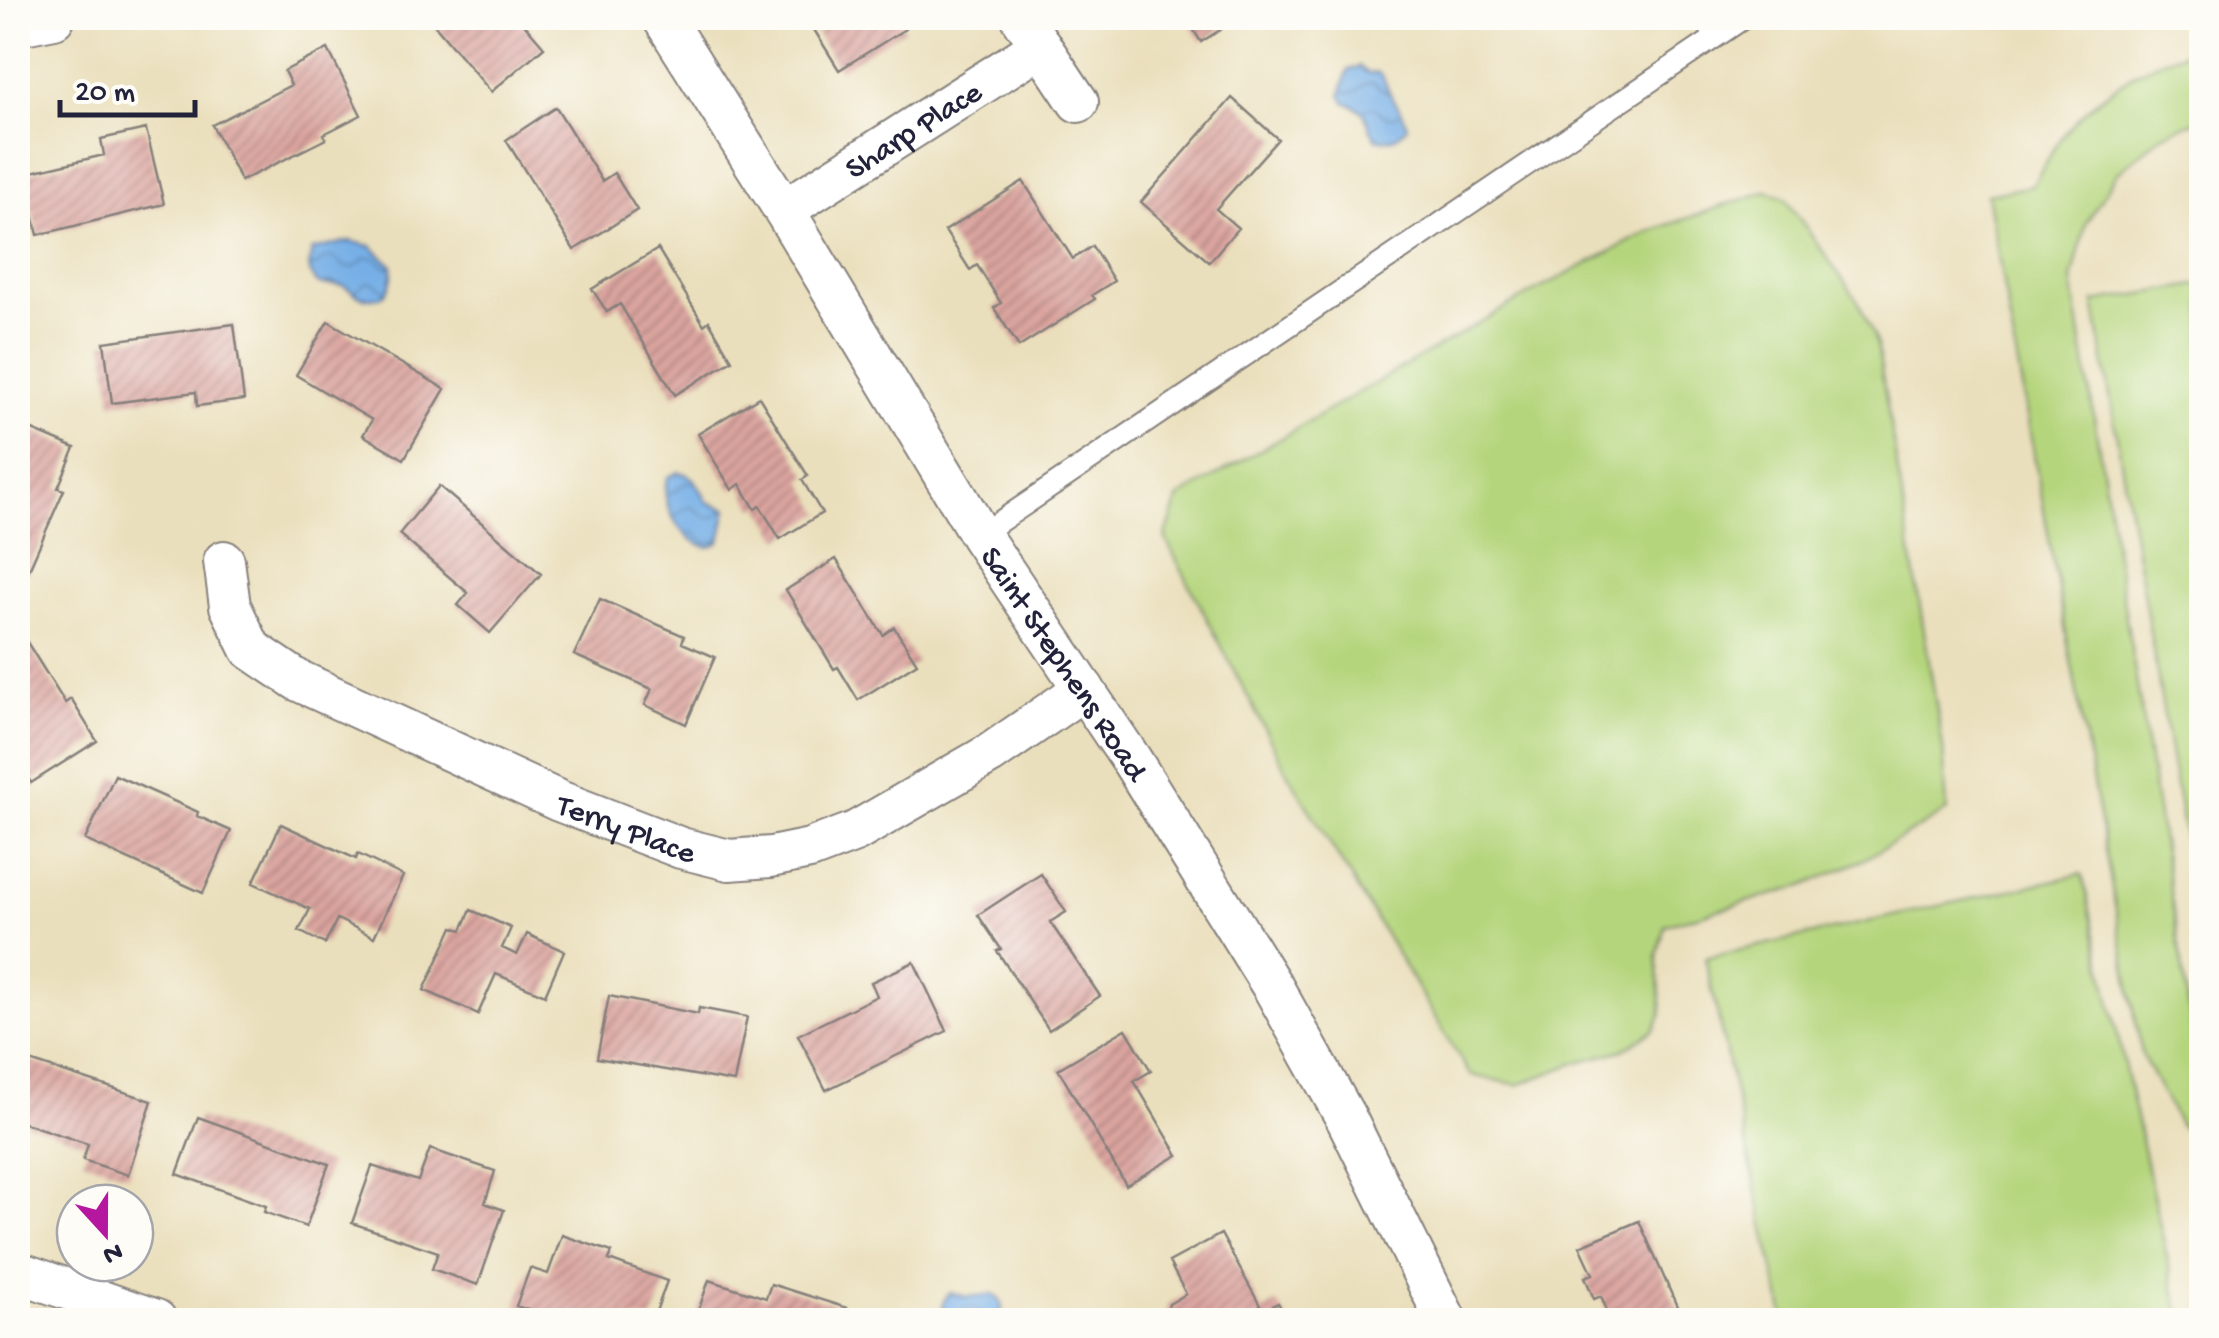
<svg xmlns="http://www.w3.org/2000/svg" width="2219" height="1338" viewBox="0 0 2219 1338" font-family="'Gochi Hand',sans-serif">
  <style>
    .pitch { fill: #b5d57d; stroke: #6c7c5c; stroke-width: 2.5 }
    .water { fill: url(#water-waves); stroke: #4c6890; stroke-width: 2.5 }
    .building { fill: url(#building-hatch) }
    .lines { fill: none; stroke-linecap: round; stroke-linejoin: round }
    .lane-casing { stroke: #86807c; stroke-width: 24 }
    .street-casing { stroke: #86807c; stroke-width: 44 }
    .lane { stroke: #fff; stroke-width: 20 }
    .street { stroke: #fff; stroke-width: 40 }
    .labels { text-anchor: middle; stroke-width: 8; stroke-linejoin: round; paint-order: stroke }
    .street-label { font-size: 32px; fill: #22223b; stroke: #fdfcf7 }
  </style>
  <defs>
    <pattern id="water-waves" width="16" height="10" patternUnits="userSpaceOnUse" patternTransform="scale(2.5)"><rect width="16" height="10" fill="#76afe6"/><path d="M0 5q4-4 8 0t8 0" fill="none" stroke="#608ebc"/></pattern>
    <pattern id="building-hatch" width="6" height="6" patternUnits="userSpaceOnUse" patternTransform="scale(2.5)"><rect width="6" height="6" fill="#dba49f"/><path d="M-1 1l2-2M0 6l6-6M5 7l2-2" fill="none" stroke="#b18583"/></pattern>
  </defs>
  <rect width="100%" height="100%" fill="#fdfcf7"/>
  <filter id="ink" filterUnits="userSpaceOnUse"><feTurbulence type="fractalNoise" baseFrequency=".01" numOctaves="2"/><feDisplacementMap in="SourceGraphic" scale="20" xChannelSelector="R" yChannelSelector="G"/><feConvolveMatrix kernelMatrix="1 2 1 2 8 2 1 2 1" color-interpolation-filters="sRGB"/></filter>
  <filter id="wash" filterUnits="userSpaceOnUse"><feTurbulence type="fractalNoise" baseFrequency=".0048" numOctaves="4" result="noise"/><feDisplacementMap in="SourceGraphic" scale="40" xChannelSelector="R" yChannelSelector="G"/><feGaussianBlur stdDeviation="2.25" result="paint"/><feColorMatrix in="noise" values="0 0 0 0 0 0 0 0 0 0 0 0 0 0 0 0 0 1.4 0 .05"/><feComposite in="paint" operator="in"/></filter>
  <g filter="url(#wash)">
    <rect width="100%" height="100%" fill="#eadfbc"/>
    <path class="pitch" d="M2201,49V119L2162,135L2117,173L2086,223L2072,280L2192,1028L2201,1045V1144L2179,1124L2142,1055L1987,194L2032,186C2044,167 2055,143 2070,127C2103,90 2152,57 2201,49Z
      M1767,191L1785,198L1858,301L1877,344L1943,747L1947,811L1863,860L1803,886L1665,925L1657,956L1662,1013L1654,1030L1623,1050L1578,1062L1518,1085L1470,1075L1288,774L1165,538L1179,497L1531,293L1650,231Z
      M2201,284H2202L2201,934L2094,302Z
      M2082,874L2181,1320H1785L1705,958Z"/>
    <path class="water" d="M1360,66L1367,73H1379C1386,81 1387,87 1391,96C1399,110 1403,108 1407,127C1398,138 1390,141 1376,139C1362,118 1373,113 1345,102L1341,94L1348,70Z
      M349,241L371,246L392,265C394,289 384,305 358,295C353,293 349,288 344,286C338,284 327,286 319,284C307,274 308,265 312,250Z
      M679,472C696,476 699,486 707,502L727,509L720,542L711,547C683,545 657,502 668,477Z
      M951,1293L968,1297L994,1294L1001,1301L1003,1320H951L944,1317C941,1306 942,1300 951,1293Z"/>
    <g id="blocks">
      <path class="building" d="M429,18H519L544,47L491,92Z
        M824,18H897L905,29L839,70L813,28L825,20Z
        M1186,18H1239L1201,42Z
        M328,49L361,115L324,134L326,139L241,181L212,125L291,85L284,71Z
        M1232,98L1278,139L1216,209L1238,228L1209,262L1141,202Z
        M556,107L602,181L614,173L637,210L574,250L506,140Z
        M146,129L164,204L38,235L23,174L104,155L101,139Z
        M1023,181L1073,259L1092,246L1114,281L1092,295L1095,299L1019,347L994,308L1001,303L977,265L970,270L945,231Z
        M658,249L704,325L709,321L732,360L675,395L620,304L607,312L592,289Z
        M328,321L445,389L404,459L363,435L372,420L296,375Z
        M234,324L244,400L197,406L196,392L112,403L104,342Z
        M759,397L808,476L802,480L822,513L780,539L760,506L755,509L740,484L732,490L698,434Z
        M30,429L75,448L58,488L64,490L27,574L18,570V458Z
        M439,486L541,574L490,633L458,605L468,593L399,534Z
        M836,559L883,635L894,627L917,663L858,700L838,667L834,669L786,590Z
        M600,599L684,636L682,643L715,657L686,724L645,705L652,689L574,655Z
        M20,631L65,703L71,699L97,741L31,783L18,761V633Z
        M115,775L198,812L197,816L231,831L203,893L85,840Z
        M281,824L356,859L358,854L403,876L374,937L337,919L325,944L299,931L310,909L253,883Z
        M1041,874L1066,912L1050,922L1100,996L1049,1030L997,951L1001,949L978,915Z
        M471,910L511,928L502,948L517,955L527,934L564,951L545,995L496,974L478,1014L424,990L453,927L462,930Z
        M914,962L947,1031L826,1090L798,1035L877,996L871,982Z
        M609,996L698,1014L699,1008L747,1017L734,1082L597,1058Z
        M1126,1029L1151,1071L1134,1081L1178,1155L1126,1185L1058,1069Z
        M30,1061L152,1101L128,1175L83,1160L88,1144L18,1121V1098Z
        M198,1117L329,1164L306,1227L264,1212L266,1206L177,1174Z
        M430,1149L495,1171L485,1203L504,1210L478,1285L432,1269L438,1252L352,1223L372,1166L418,1181Z
        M1639,1221L1683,1320H1611L1601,1296L1594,1299L1585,1277L1593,1274L1580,1246Z
        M1221,1234L1263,1311L1278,1303L1288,1320H1168L1166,1315L1169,1304L1186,1294L1169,1262Z
        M562,1235L612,1252L609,1260L667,1281L653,1320H557L516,1306L530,1268L548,1274Z
        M709,1280L766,1298L771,1284L847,1308L843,1320H695Z"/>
    </g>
  </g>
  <g filter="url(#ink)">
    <use href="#blocks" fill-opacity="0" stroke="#86807c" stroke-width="2.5"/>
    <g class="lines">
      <defs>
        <path id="lane" d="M1705,18L1715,37
          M980,535L1744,18"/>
        <g id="street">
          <path id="s1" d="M663,18L784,210L980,535L1132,761L1274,989L1347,1120L1446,1320"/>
          <path d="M1022,18L1078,102"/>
          <path d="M18,25L54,18"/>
          <path id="s2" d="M784,210L1041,46"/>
          <path id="s3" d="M224,561L230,606L251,649L297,680L559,801L681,848L729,860L771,857L810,849L855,832L990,754L1084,689"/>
          <path d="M18,1272L156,1320"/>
        </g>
      </defs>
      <use href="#lane" class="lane-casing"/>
      <use href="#street" class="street-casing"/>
      <use href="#lane" class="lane"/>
      <use href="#street" class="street"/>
    </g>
  </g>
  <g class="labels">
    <g class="street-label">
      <text dy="11" stroke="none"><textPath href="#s2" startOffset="152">Sharp Place</textPath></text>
      <text dy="11" stroke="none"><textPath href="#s1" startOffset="760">Saint Stephens Road</textPath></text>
      <text dy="11" stroke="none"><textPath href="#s3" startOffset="510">Terry Place</textPath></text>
    </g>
  </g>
  <rect width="2219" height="1338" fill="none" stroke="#fdfcf7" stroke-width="60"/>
  <g transform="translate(105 1233) rotate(159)"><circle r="48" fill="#fdfcf7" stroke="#a5a5ac" stroke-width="2.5"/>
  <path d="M0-8L18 38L0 25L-18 38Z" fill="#b5179e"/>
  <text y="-15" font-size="28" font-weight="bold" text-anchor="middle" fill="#22223b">N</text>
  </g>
  <path d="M60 100v15h135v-15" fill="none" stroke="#22223b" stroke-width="5"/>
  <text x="75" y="100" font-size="30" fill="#22223b" stroke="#fdfcf7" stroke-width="8" paint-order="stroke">20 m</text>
</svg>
